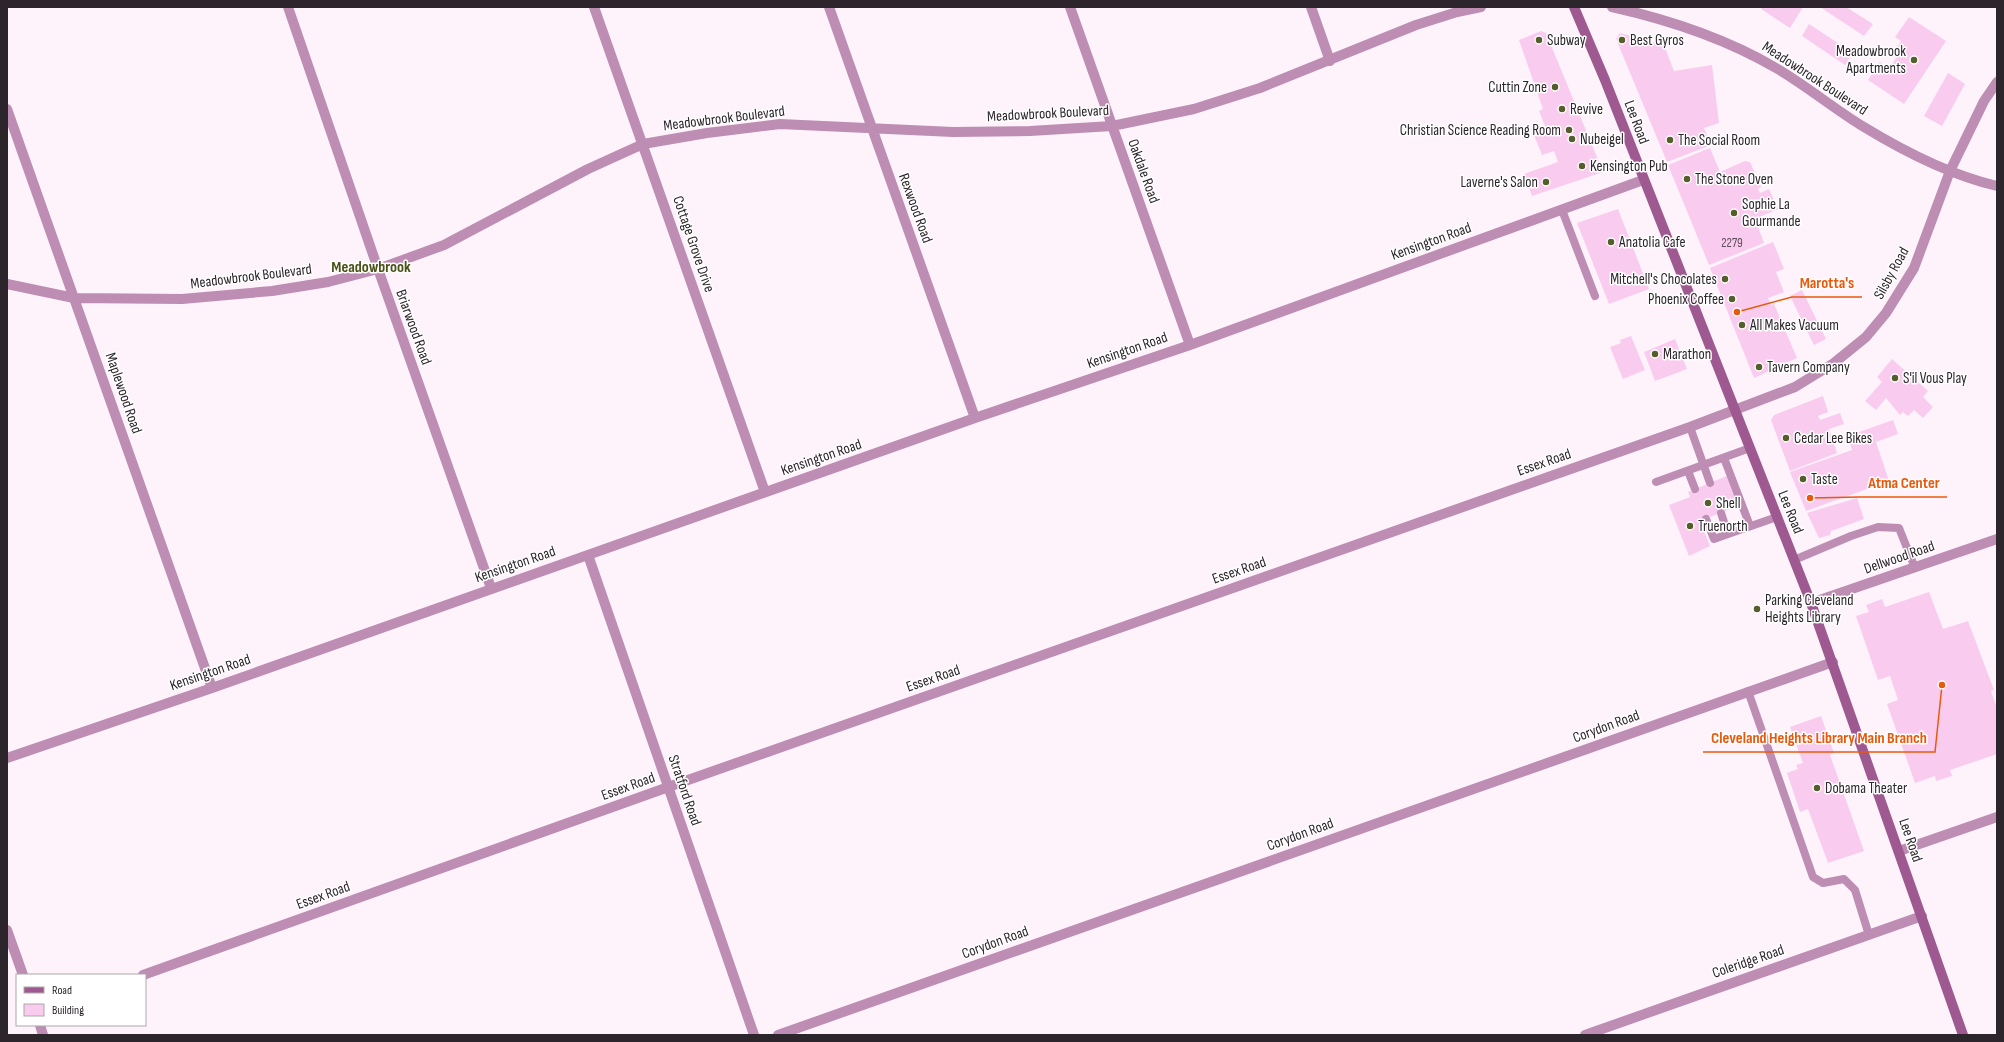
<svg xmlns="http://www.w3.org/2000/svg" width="2004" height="1042" viewBox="0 0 2004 1042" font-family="'Sofia Sans Condensed',sans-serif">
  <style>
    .building { fill: #f9ccef }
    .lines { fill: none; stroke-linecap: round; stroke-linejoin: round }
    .service { stroke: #bd8db3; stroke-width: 8 }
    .minor { stroke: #bd8db3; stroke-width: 10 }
    .secondary { stroke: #9e5991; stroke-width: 10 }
    .poi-dot { fill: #555d2b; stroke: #fff; stroke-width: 1.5 }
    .labels { text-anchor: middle; stroke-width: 3; stroke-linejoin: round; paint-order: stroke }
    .number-label { font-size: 13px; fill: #5f4f5c }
    .poi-label { font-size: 15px; fill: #2c252b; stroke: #fff; text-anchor: start }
    .street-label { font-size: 15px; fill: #2c252b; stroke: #fff }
    .neighbourhood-label { font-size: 16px; font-weight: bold; fill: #495117; stroke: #fff }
    .leader { fill: none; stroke: #e8590c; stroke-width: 1.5 }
    .callout-dot { fill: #e8590c; stroke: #fff; stroke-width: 1.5 }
    .callout-label { font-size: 16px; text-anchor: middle; font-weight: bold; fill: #e8590c; stroke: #fff; stroke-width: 3; stroke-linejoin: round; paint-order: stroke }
  </style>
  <rect width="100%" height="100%" fill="#fef2fb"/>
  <path class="building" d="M1762,7H1803L1790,28L1761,9Z
    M1820,7H1846L1873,24L1864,36Z
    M1909,17L1946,41L1904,104L1868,80L1880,62L1889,69L1896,58L1892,55L1901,41L1895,37Z
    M1809,24L1853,53L1845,65L1802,36Z
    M1541,31L1546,33L1601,167L1600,173L1532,196L1524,174L1558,162L1554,151L1542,155L1534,135L1547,131L1539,111L1543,109L1519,40Z
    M1620,33L1664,45L1674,71L1712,65L1719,123L1704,128L1711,145L1667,162L1616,39Z
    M1948,73L1965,84L1942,126L1924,116Z
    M1710,148L1720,172L1745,161L1750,162L1761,187L1758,189L1760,193L1769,189L1778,209L1755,219L1764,243L1709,265L1668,165Z
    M1618,209L1649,289L1609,304L1577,223Z
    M1773,242L1784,269L1776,272L1784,292L1768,298L1771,305L1774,304L1797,358L1754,378L1710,268Z
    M1802,290L1826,339L1814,345L1790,296Z
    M1631,336L1645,370L1623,379L1610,347L1621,343L1620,340Z
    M1675,339L1687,369L1655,381L1644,352Z
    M1892,359L1928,391L1923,397L1933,407L1923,418L1914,410L1908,416L1903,412L1900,415L1886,398L1876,410L1865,401L1882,382L1877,377Z
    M1823,396L1828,412L1818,416L1820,420L1840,413L1844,424L1829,429L1837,453L1790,471L1771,420L1774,415Z
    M1893,420L1898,434L1876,442L1889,481L1806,511L1790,472L1852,450L1848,436Z
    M1729,475L1740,505L1700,521L1710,546L1689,556L1669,505L1690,497L1688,492Z
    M1857,498L1864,519L1831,531L1830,535L1819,538L1807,513Z
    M1929,592L1943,629L1968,621L1994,690L1991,691L1997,708V754L1950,770L1952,776L1936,781L1935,776L1915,783L1887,704L1898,700L1890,676L1878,680L1856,616L1869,612L1866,605L1882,599L1885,607Z
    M1821,716L1834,753L1830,755L1864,851L1828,863L1808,809L1800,812L1787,773L1798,769L1796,765L1803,763L1790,727Z"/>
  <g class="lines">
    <path class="service" d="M1562,210L1595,296
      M1690,427L1710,483
      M1724,458L1750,526
      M1688,471L1695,489
      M1656,482L1750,448
      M1721,513L1728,534L1777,517
      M1706,519L1714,539L1728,534
      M1794,560L1851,536L1878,527L1899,528L1915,568
      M1748,691L1813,877L1823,883L1844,879L1855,890L1869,935"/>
    <path class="minor" d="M288,7L378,269L491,588
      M594,7L765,492
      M829,7L975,418
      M1070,7L1190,345
      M1311,7L1330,61
      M1612,7C1670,20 1725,38 1776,68C1807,86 1834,109 1864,127C1905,152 1950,175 1997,186
      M7,109L212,688
      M7,284L74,298L182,299L272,291L328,282L378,269L444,245L588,169L643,144L707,133L780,124L953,132L1030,131L1112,126L1194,109L1260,88L1416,25L1457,12L1481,7
      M588,555L754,1035
      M1811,603L1997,539
      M7,758L212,688L975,418L1190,345L1643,180
      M1899,851L1997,817
      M7,930L23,975
      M143,975L688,780L1690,427L1795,387L1834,363L1866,337L1886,313L1914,268L1950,171L1984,101L1997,82
      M40,1025L43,1035
      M778,1035L1833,662
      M1585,1035L1922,916"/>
    <path class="secondary" d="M1574,7L1605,80L1811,603L1963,1035"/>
  </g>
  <g class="poi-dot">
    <circle cx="1539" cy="40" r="4"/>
    <circle cx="1622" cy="40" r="4"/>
    <circle cx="1914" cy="60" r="4"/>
    <circle cx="1555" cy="87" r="4"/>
    <circle cx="1562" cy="109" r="4"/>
    <circle cx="1569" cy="130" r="4"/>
    <circle cx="1572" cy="139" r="4"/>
    <circle cx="1670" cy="140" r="4"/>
    <circle cx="1582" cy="166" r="4"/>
    <circle cx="1687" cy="179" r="4"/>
    <circle cx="1546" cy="182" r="4"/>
    <circle cx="1734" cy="213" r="4"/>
    <circle cx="1611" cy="242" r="4"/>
    <circle cx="1725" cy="279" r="4"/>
    <circle cx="1732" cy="299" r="4"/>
    <circle cx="1742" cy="325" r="4"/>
    <circle cx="1655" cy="354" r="4"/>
    <circle cx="1759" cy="367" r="4"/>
    <circle cx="1895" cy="378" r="4"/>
    <circle cx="1786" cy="438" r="4"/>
    <circle cx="1803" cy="479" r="4"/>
    <circle cx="1708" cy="503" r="4"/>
    <circle cx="1690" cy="526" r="4"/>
    <circle cx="1757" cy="609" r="4"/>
    <circle cx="1817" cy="788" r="4"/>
  </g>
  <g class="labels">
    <g class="number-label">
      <text x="1732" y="247">2279</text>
    </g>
    <g class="poi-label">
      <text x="1547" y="45">Subway</text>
      <text x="1630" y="45">Best Gyros</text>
      <text x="1906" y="56" text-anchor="end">Meadowbrook<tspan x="1906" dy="17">Apartments</tspan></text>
      <text x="1547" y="92" text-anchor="end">Cuttin Zone</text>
      <text x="1570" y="114">Revive</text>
      <text x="1561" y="135" text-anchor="end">Christian Science Reading Room</text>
      <text x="1580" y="144">Nubeigel</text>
      <text x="1678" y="145">The Social Room</text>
      <text x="1590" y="171">Kensington Pub</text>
      <text x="1695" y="184">The Stone Oven</text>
      <text x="1538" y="187" text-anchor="end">Laverne's Salon</text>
      <text x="1742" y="209">Sophie La<tspan x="1742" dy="17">Gourmande</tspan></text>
      <text x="1619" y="247">Anatolia Cafe</text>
      <text x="1717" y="284" text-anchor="end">Mitchell's Chocolates</text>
      <text x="1724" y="304" text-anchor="end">Phoenix Coffee</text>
      <text x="1750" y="330">All Makes Vacuum</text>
      <text x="1663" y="359">Marathon</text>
      <text x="1767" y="372">Tavern Company</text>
      <text x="1903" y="383">S'il Vous Play</text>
      <text x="1794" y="443">Cedar Lee Bikes</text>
      <text x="1811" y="484">Taste</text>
      <text x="1716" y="508">Shell</text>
      <text x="1698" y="531">Truenorth</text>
      <text x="1765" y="605">Parking Cleveland<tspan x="1765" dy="17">Heights Library</tspan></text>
      <text x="1825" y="793">Dobama Theater</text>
    </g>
    <g class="street-label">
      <text transform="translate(1815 78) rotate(33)" y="5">Meadowbrook Boulevard</text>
      <text transform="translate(1048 113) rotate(-3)" y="5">Meadowbrook Boulevard</text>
      <text transform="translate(724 118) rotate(-7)" y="5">Meadowbrook Boulevard</text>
      <text transform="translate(1637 122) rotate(69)" y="5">Lee Road</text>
      <text transform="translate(1144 171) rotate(70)" y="5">Oakdale Road</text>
      <text transform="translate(916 208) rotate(70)" y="5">Rexwood Road</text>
      <text transform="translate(1431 241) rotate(-20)" y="5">Kensington Road</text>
      <text transform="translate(694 244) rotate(71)" y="5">Cottage Grove Drive</text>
      <text transform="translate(1891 273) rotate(-61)" y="5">Silsby Road</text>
      <text transform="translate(251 276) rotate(-7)" y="5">Meadowbrook Boulevard</text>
      <text transform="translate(414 327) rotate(70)" y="5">Briarwood Road</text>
      <text transform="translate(1127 350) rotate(-19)" y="5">Kensington Road</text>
      <text transform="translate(124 393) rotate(71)" y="5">Maplewood Road</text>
      <text transform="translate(821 457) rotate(-19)" y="5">Kensington Road</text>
      <text transform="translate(1544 462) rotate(-19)" y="5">Essex Road</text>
      <text transform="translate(1791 512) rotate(68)" y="5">Lee Road</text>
      <text transform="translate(1899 557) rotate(-19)" y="5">Dellwood Road</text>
      <text transform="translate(515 564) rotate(-19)" y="5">Kensington Road</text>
      <text transform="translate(1239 570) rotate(-19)" y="5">Essex Road</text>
      <text transform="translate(210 672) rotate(-19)" y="5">Kensington Road</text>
      <text transform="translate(933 678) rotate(-19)" y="5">Essex Road</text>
      <text transform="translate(1606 726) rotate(-20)" y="5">Corydon Road</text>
      <text transform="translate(628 786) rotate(-20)" y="5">Essex Road</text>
      <text transform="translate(685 790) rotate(71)" y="5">Stratford Road</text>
      <text transform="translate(1300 834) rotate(-20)" y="5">Corydon Road</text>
      <text transform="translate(1911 840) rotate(71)" y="5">Lee Road</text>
      <text transform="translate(323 895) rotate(-20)" y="5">Essex Road</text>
      <text transform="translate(995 942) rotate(-20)" y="5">Corydon Road</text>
      <text transform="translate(1748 961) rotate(-19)" y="5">Coleridge Road</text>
    </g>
    <g class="neighbourhood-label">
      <text x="371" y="272">Meadowbrook</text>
    </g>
  </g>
  <path class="leader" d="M1737 312L1792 297H1862M1810 498L1860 497H1947M1942 685L1935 752H1703"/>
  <g class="callout-dot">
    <circle cx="1737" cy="312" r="4"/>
    <circle cx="1810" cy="498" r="4"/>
    <circle cx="1942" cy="685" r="4"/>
  </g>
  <g class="callout-label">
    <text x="1827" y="288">Marotta's</text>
    <text x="1904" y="488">Atma Center</text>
    <text x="1819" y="743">Cleveland Heights Library Main Branch</text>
  </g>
  <rect width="2004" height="1042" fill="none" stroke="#2c252b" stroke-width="16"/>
  <rect x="16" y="974" width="130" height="52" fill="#ffffff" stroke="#aba8aa"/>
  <rect x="24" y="987" width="20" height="6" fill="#9e5991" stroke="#aba8aa"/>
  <text x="52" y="994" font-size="12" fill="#2c252b">Road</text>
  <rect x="24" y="1004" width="20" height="12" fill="#f9ccef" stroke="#aba8aa"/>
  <text x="52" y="1014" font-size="12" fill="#2c252b">Building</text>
</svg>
